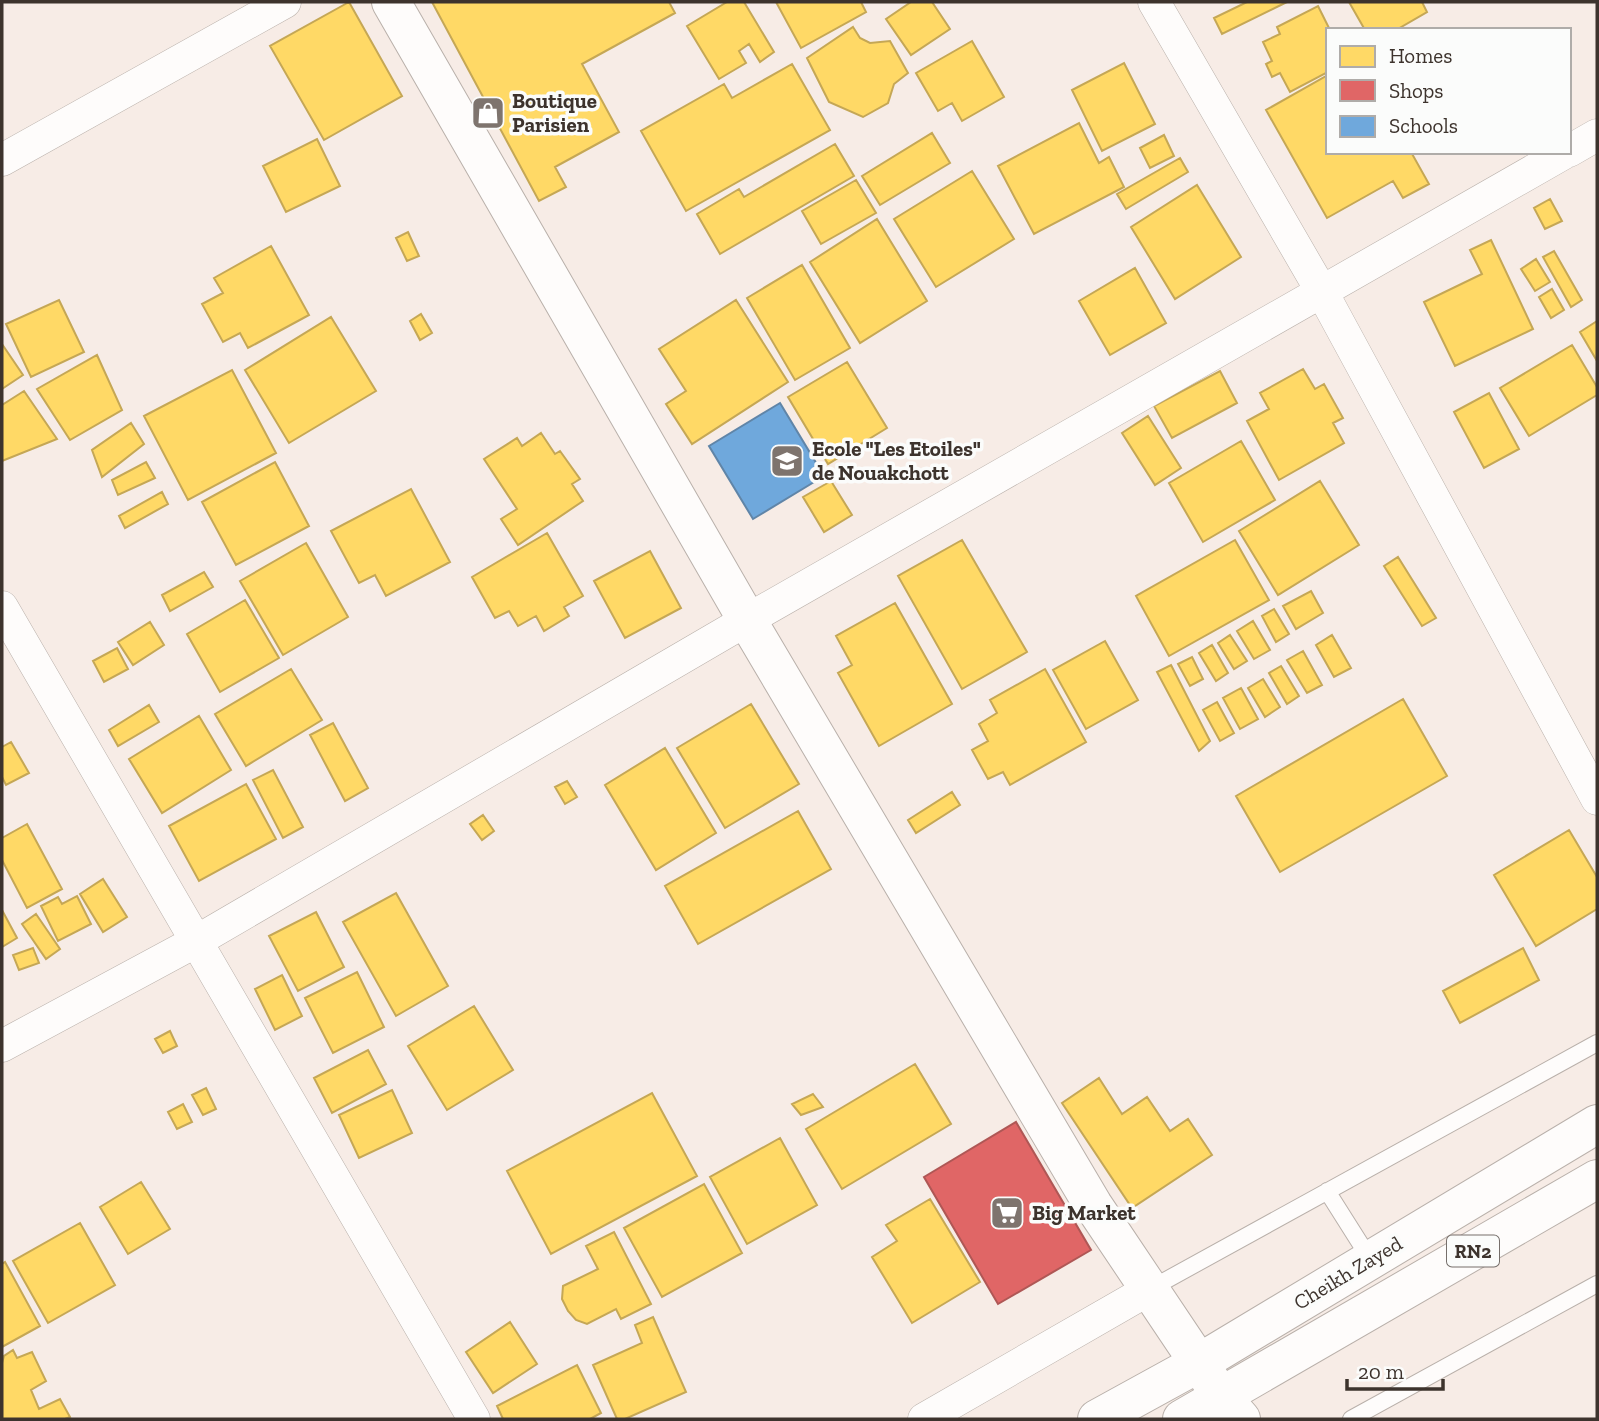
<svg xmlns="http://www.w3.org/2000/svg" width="1599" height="1421" viewBox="0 0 1599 1421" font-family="'Zilla Slab',serif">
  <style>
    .homes { fill: #ffd966; stroke: #c5a755; stroke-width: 2 }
    .shops { fill: #e06666; stroke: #af5755; stroke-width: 2 }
    .schools { fill: #6fa8dc; stroke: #6085a8; stroke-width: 2 }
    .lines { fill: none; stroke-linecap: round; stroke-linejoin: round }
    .lane-casing { stroke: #b9b0aa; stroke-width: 18 }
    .street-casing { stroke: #b9b0aa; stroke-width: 33 }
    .secondary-casing { stroke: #b9b0aa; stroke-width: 40 }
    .highway-casing { stroke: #b9b0aa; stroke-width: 40 }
    .lane { stroke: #fefcfb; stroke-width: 16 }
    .street { stroke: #fefcfb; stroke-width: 32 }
    .secondary { stroke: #fefcfb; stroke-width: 38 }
    .highway { stroke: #fefcfb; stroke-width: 38 }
    .labels { text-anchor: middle; stroke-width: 7; stroke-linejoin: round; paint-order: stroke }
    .shield { fill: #fbfcfb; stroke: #766f6b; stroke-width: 2 }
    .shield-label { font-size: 19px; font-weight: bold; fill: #3d332d }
    .poi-label { font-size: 21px; font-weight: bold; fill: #3d332d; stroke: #fbfcfb; text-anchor: start }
    .street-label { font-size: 21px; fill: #3d332d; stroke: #fbfcfb }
  </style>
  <rect width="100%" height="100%" fill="#f7ece6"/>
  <path class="homes" d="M349,2L402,96L324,140L270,46Z
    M432,2H669L675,13L582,64L619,132L555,167L566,187L539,201Z
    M727,2H744L774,52L760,62L749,44L739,51L746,63L719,79L687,26Z
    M776,2H861L866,12L801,48Z
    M911,2H932L950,29L911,55L886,19Z
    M1247,2H1287L1222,34L1214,18Z
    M1349,2H1422L1427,12L1396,30H1365Z
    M1318,6L1330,30H1328V72L1290,92L1280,73L1272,77L1266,64L1272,61L1263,42L1280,34L1277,27Z
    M853,27L860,38L870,43L890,41L908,73L894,84L888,103L863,117L829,102L807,58Z
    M972,41L1004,97L962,121L952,103L938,111L916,73Z
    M1124,63L1155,124L1102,151L1072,90Z
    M792,64L830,130L686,211L641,131L724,84L732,98Z
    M1328,75V152H1411L1429,184L1403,198L1393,181L1327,218L1266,110Z
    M1079,123L1099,163L1109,157L1124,187L1034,234L998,166Z
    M932,133L950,163L880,205L862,176Z
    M1164,135L1174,156L1150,168L1140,148Z
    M317,139L340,186L286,212L263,166Z
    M835,144L854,176L720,254L697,214L739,189L744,197Z
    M1180,158L1188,172L1126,209L1117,194Z
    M972,171L1014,239L936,287L894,219Z
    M856,180L876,213L821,244L802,211Z
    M1197,185L1241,257L1175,299L1131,227Z
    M1550,199L1562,221L1545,229L1534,208Z
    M877,219L927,301L860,343L810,262Z
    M408,232L419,256L407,261L396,238Z
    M1491,240L1533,329L1455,366L1424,302L1482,274L1470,250Z
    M271,246L309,315L248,348L240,333L223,342L202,304L223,293L214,278Z
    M1554,251L1582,300L1571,307L1543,257Z
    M1536,259L1550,282L1535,291L1521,269Z
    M802,265L850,348L795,380L747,298Z
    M1135,268L1166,323L1110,355L1079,301Z
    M1552,289L1564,310L1551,318L1539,297Z
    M59,300L84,352L31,377L6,324Z
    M736,300L788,382L692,444L666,404L686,391L659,349Z
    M421,314L432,333L420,340L410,321Z
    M331,317L376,391L289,443L245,370Z
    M1597,321V361L1580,332Z
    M2,344L23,375L2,389Z
    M1572,345L1597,387V395L1529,436L1500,388Z
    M97,355L122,410L70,440L37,389Z
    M847,362L887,428L828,464L788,397Z
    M1303,369L1315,389L1324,384L1343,418L1333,423L1344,443L1279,480L1247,421L1269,409L1260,393Z
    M232,370L276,453L188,500L144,416Z
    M1220,371L1237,403L1172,438L1154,406Z
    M24,391L57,439L2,461V405Z
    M1489,393L1519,449L1484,468L1454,412Z
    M1148,416L1181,468L1155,485L1122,433Z
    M131,423L144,444L102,477L92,450Z
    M541,433L555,454L560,451L580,479L572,484L583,501L518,545L501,519L517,509L484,459L517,438L522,446Z
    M1241,441L1275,500L1203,542L1169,483Z
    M146,462L155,478L118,495L112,480Z
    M275,462L309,526L236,565L202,502Z
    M831,481L852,515L824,532L803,497Z
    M1320,481L1359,545L1278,595L1239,531Z
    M411,489L450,562L386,596L375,575L359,583L331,531Z
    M162,492L168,504L125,528L119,516Z
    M547,533L583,596L564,607L569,616L544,631L536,616L518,626L509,611L495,618L472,577Z
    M962,540L1027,652L962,689L898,576Z
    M1235,540L1269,600L1169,656L1136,596Z
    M306,543L348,617L283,655L240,581Z
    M650,551L681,608L625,638L594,581Z
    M1398,557L1436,618L1422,626L1384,566Z
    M204,572L213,587L170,611L162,595Z
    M1311,591L1323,613L1296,629L1283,606Z
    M245,600L279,658L220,692L187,634Z
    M895,603L952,704L879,746L838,673L852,665L836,636Z
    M1274,609L1289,634L1276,642L1262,616Z
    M1253,621L1270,650L1254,659L1237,631Z
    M150,622L164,645L133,665L118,642Z
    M1230,635L1247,661L1234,669L1218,643Z
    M1332,635L1351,668L1334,677L1316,645Z
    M1105,641L1138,700L1086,729L1053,670Z
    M1212,645L1228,673L1216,681L1199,653Z
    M117,648L128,669L104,682L93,661Z
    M1303,651L1322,685L1307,693L1287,660Z
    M1192,657L1203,679L1190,686L1178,664Z
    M1171,665L1210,741L1199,751L1157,672Z
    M1281,666L1299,696L1287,704L1269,673Z
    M291,669L322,720L246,766L215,714Z
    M1045,669L1086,742L1010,785L1003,772L988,779L972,750L988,741L979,724L997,713L990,700Z
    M1263,679L1280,707L1265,717L1248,688Z
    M1241,688L1258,719L1240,729L1223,698Z
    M1403,699L1447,776L1280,872L1236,796Z
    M1217,702L1234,733L1220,741L1203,710Z
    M751,704L799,784L725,828L677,748Z
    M149,705L159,722L118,746L109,730Z
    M199,716L231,770L162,813L129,759Z
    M333,723L368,788L345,801L310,735Z
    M11,742L29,773L6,785L2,777V747Z
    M665,748L716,833L656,870L605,785Z
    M273,770L303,827L283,838L253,780Z
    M567,781L577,797L565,804L555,787Z
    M246,784L276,839L199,881L169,826Z
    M952,792L960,805L916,833L908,820Z
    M798,811L831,869L698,944L665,886Z
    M483,815L494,831L482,840L470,824Z
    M27,824L62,889L27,908L2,860V838Z
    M1569,830L1597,877V909L1536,946L1494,875Z
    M103,879L127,917L103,932L80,894Z
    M396,893L448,986L396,1016L343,922Z
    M77,896L91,924L58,941L41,906L58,897L62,904Z
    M2,910L17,938L2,947Z
    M316,912L344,967L298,991L269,936Z
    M36,914L60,949L46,959L22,924Z
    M33,948L39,963L19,970L13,955Z
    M1523,948L1539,980L1460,1023L1443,991Z
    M357,972L384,1027L333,1053L305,998Z
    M282,975L302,1016L275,1030L255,989Z
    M474,1006L513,1070L447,1110L408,1046Z
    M170,1031L177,1046L163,1053L155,1039Z
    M368,1050L386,1084L332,1113L314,1078Z
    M915,1064L951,1124L842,1189L806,1129Z
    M1099,1078L1122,1114L1147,1097L1170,1131L1188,1119L1212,1155L1132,1208L1062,1103Z
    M206,1088L216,1109L203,1115L192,1095Z
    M392,1090L412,1133L359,1158L339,1115Z
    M652,1093L697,1176L551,1254L507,1171Z
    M813,1094L823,1107L801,1115L792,1104Z
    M183,1104L192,1122L177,1129L168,1112Z
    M780,1138L817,1205L747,1244L710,1177Z
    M141,1182L170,1229L128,1254L100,1207Z
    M704,1184L742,1253L662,1297L624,1228Z
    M930,1199L980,1282L912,1323L872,1257L897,1241L886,1225Z
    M80,1223L115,1285L48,1323L13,1261Z
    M614,1232L651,1304L621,1319L616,1309L587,1324L576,1320L568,1311L562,1299L563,1286L598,1269L586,1246Z
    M5,1262L40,1326L2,1347V1264Z
    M653,1317L686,1392L625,1419H617L593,1365L642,1343L635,1325Z
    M510,1322L537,1364L493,1393L466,1352Z
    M13,1350L17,1358L32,1352L46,1381L31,1390L39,1409L60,1399L70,1417L65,1419H2V1363L4,1356Z
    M577,1365L601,1413L590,1419H503L497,1406Z"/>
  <path class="shops" d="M1016,1122L1091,1250L998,1304L924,1177Z"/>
  <path class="schools" d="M780,403L824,476L753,519L709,446Z"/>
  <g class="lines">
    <defs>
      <path id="lane" d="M1327,1191L1370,1259
        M1150,1289L1597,1043
        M1351,1419L1597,1284"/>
      <path id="street" d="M1154,2L1322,292L1597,799
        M1569,151L1597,135
        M2,160L285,2
        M2,607L474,1419
        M2,1046L195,942L747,620L1566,152
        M924,1419L1150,1289"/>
      <path id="secondary" d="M391,2L747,620L1093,1205L1221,1396L1241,1419"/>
      <path id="highway" d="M1097,1419L1199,1363L1597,1124
        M1182,1419L1597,1179"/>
    </defs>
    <use href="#lane" class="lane-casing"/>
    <use href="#street" class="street-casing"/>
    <use href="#secondary" class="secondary-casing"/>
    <use href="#highway" class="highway-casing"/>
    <use href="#lane" class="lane"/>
    <use href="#street" class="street"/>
    <use href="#secondary" class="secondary"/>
    <use href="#highway" class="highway"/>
  </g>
  <defs>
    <symbol id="shop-square" viewBox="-11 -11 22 22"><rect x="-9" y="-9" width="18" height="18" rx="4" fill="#7e746e" stroke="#fbfcfb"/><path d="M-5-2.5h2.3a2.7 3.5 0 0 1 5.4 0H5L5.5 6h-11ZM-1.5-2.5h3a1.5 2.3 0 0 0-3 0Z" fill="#fff"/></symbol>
    <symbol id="school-square" viewBox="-11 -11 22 22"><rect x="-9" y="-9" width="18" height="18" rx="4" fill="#7e746e" stroke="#fbfcfb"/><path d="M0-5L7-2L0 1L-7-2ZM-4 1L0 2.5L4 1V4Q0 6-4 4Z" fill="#fff"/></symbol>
    <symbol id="supermarket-square" viewBox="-11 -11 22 22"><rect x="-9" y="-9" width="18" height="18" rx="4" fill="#7e746e" stroke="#fbfcfb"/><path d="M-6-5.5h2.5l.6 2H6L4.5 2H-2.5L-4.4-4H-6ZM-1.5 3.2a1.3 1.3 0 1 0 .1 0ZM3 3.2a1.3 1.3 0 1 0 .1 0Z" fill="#fff"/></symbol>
  </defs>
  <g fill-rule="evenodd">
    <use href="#shop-square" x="469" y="94" width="38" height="38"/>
    <use href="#school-square" x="768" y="442" width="38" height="38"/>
    <use href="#supermarket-square" x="988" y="1194" width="38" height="38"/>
  </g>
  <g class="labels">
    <rect class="shield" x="1447" y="1235.5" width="52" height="31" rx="5"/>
    <g class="shield-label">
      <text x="1473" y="1258">RN2</text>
    </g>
    <g class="poi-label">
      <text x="512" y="108">Boutique<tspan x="512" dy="24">Parisien</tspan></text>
      <text x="812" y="456">Ecole "Les Etoiles"<tspan x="812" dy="24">de Nouakchott</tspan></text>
      <text x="1032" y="1220">Big Market</text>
    </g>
    <g class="street-label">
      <text transform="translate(1348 1273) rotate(-31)" y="7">Cheikh Zayed</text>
    </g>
  </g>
  <rect width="1599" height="1421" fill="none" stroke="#3d332d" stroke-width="7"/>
  <rect x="1326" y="28" width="245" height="126" fill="#fbfcfb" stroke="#afaca9" stroke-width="2"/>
  <rect x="1340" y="46" width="35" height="21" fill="#ffd966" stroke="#afaca9" stroke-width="2"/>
  <text x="1389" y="63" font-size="21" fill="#3d332d">Homes</text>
  <rect x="1340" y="80" width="35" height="21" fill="#e06666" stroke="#afaca9" stroke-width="2"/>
  <text x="1389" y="98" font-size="21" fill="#3d332d">Shops</text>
  <rect x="1340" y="116" width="35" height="21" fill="#6fa8dc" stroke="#afaca9" stroke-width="2"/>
  <text x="1389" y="133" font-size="21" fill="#3d332d">Schools</text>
  <path d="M1347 1379v10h96v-10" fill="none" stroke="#3d332d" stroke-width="3.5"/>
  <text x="1358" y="1379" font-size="21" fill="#3d332d" stroke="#fbfcfb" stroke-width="5" paint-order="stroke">20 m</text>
</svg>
